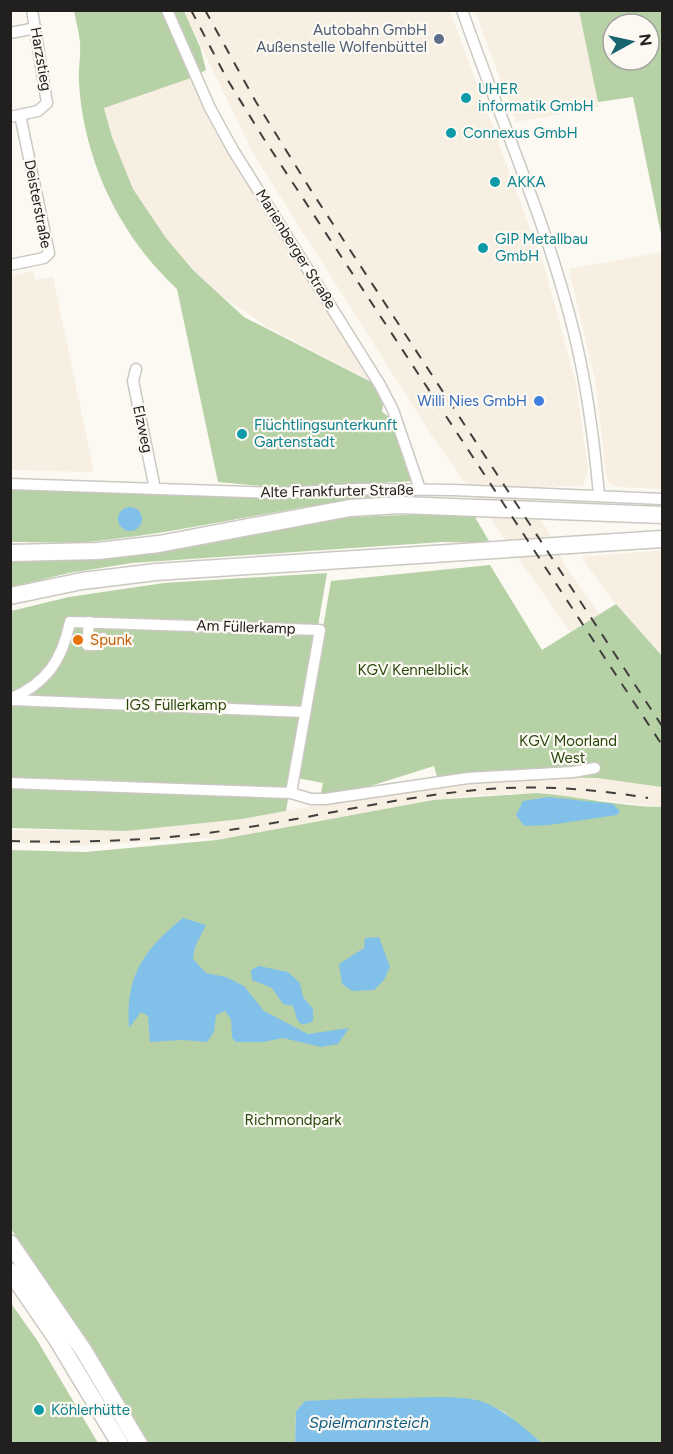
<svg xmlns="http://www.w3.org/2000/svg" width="673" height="1454" viewBox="0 0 673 1454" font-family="Figtree,sans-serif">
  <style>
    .built { fill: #f6efe2 }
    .green { fill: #b6d1a6; fill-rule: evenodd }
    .water { fill: #81c1e9 }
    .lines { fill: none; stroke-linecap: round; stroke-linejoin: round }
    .minor-casing { stroke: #cbc8c2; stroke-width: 13 }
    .highway-casing { stroke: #cbc8c2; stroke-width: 19 }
    .minor { stroke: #fff; stroke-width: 10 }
    .highway { stroke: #fff; stroke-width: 16 }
    .rail { stroke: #403f3d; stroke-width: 2; stroke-dasharray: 10 10; stroke-linecap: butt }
    .service-dot { fill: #5c6f8a; stroke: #fcf9f3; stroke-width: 2 }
    .culture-dot { fill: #0f9aa8; stroke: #fcf9f3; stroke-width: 2 }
    .shop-dot { fill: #3f7fe0; stroke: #fcf9f3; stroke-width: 2 }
    .food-dot { fill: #e8710a; stroke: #fcf9f3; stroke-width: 2 }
    .labels { text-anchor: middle; stroke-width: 4.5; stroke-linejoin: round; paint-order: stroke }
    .service-label { font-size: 15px; fill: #4e5e75; stroke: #fcf9f3; text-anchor: end }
    .street-label { font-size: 15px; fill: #21201e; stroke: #fcf9f3 }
    .culture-label { font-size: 15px; fill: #0d838f; stroke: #fcf9f3; text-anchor: start }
    .shop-label { font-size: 15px; fill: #366cbe; stroke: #fcf9f3; text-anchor: end }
    .food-label { font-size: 15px; fill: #c56008; stroke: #fcf9f3; text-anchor: start }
    .park-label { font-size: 15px; fill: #28470b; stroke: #fcf9f3 }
    .water-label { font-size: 16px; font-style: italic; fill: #0d5b82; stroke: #fcf9f3 }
  </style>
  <rect width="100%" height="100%" fill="#fcf9f3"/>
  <path class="built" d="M184,11H450L545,269L576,383L588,469L583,486L524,487L566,567L662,702V762L432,436L254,155Z
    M475,11H579L599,107L516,122Z
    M191,78L220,137L373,382L266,326L226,299L193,270L166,238L133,189L112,137L104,107Z
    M662,252V489L619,487L609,483L606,475L596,384L569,269Z
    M33,271L35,280L53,277L94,472L11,470V276Z
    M662,550V656L616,604L581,557Z
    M548,777L597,778L662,786V807L537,793L482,795L433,800L217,840L206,838L75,846L11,843V830L126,831L242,819L439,784Z"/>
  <path class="green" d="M74,11H184L200,47L206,70L191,78L104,108L112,137L133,189L166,238L193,270L244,317L379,386L384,397L382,412L394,420L416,481L285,488L218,482L177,289C120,236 84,162 79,83C78,70 81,56 80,42C79,32 76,21 74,11Z
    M579,11H662V239L633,97L598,102ZM613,24H649V60H613Z
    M11,489L389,493V495C291,506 196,530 98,541C69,544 39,542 11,542Z
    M433,514L475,517L490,543L442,542L132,563L69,573L11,587V560H99L161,552L322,520L350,517Z
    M490,565L542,650L616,604L662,656V787L597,778L548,777L439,784L434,766L364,788L320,797L323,783L297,778L331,581Z
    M327,573L286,811L242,819L126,831L11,828V611L69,597L164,583Z
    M537,793C579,796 621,807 662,807V1443H542L504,1412L485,1403L466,1399L305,1401L296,1411L295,1443H148L78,1327L11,1229L10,850L85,852L217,840L433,800Z
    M10,1302L37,1340L98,1443H11Z"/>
  <path class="water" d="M118 519a12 12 0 1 1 24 0a12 12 0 1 1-24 0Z
    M548,797L613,804L620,811L617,815L549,825L524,826L516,815L523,801Z
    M183,918L206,925L195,947L193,959L206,973L226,977L244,986L264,1011L308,1034L349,1028L338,1044L321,1047L283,1038L263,1042H236L232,1038L231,1019L225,1011L216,1015L214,1032L207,1042L182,1040L150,1042L148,1016L141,1012L129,1028C125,976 144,949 183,918Z
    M379,937L390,967L384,980L374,990L352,991L342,984L339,964L364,948L365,938Z
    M259,966L288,972L300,983L303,997L313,1009V1021C296,1031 297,1016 293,1006L283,1004L272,988L252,980L251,970Z
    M367,1398C399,1400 460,1392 486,1403C507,1412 525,1429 542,1443H295L296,1411L305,1401Z"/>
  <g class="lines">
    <defs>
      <path id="minor" d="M167,10L210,108L233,150L380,385L393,410L420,489
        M462,10C499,117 546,220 573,329C587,384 594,439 599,495
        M10,33L36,28
        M10,117L38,111L47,103L32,10
        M10,265L44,258L49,253L20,115
        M136,369L133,381L155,489
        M10,484L280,493L359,489L453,490L662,499
        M89,622L87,645H98L103,638
        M10,699C47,683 62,660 70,622L320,630L291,793L10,783
        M11,700L305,712
        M291,793L311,799H325L468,778L573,772L595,768"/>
      <path id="highway" d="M10,553L98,551L159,544L350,508L401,505L662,515
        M10,596L82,581L156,572L662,539
        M10,1243L84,1351L139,1444
        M10,1271L58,1341L120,1444"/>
    </defs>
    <use href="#minor" class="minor-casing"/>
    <use href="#highway" class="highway-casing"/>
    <use href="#minor" class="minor"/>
    <use href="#highway" class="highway"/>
    <path class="rail" d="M191,10L227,79L264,139L662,745
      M205,10L256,102L312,192L662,726
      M10,841C83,843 156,841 229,830C308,819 386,799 467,791C527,784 588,788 648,798"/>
  </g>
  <circle class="service-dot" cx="439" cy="39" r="6"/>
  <g class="culture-dot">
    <circle cx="466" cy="98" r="6"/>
    <circle cx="451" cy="133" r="6"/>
    <circle cx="495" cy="182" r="6"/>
    <circle cx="483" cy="248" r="6"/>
    <circle cx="242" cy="434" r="6"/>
    <circle cx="39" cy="1410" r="6"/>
  </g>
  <circle class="shop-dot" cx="539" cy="401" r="6"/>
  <circle class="food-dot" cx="78" cy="640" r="6"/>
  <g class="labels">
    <g class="service-label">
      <text x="427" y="35">Autobahn GmbH<tspan x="427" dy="17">Außenstelle Wolfenbüttel</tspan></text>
    </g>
    <g class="street-label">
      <text transform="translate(41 59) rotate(80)" y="5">Harzstieg</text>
      <text transform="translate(38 204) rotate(79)" y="5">Deisterstraße</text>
      <text transform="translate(296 249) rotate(58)" y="5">Marienberger Straße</text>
      <text transform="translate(143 429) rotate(78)" y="5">Elzweg</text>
      <text transform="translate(337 491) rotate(-1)" y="5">Alte Frankfurter Straße</text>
      <text transform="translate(246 627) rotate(2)" y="5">Am Füllerkamp</text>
    </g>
    <g class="culture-label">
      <text x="478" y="94">UHER<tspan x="478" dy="17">informatik GmbH</tspan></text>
      <text x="463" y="138">Connexus GmbH</text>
      <text x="507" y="187">AKKA</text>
      <text x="495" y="244">GIP Metallbau<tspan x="495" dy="17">GmbH</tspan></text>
      <text x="254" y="430">Flüchtlingsunterkunft<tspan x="254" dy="17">Gartenstadt</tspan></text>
      <text x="51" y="1415">Köhlerhütte</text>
    </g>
    <g class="shop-label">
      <text x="527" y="406">Willi Nies GmbH</text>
    </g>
    <g class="food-label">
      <text x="90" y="645">Spunk</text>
    </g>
    <g class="park-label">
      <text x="413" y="675">KGV Kennelblick</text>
      <text x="176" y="710">IGS Füllerkamp</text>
      <text x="568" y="746">KGV Moorland<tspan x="568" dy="17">West</tspan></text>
      <text x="293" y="1125">Richmondpark</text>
    </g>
    <g class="water-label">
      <text x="369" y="1428">Spielmannsteich</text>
    </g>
  </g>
  <rect width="673" height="1454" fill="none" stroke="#21201e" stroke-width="24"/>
  <g transform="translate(631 42) rotate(82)"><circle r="28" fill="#fcf9f3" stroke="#a4a29e" stroke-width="1.5"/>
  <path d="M0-4.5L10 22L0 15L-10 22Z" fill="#18646f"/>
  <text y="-9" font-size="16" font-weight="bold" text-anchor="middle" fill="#21201e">N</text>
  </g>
</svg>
